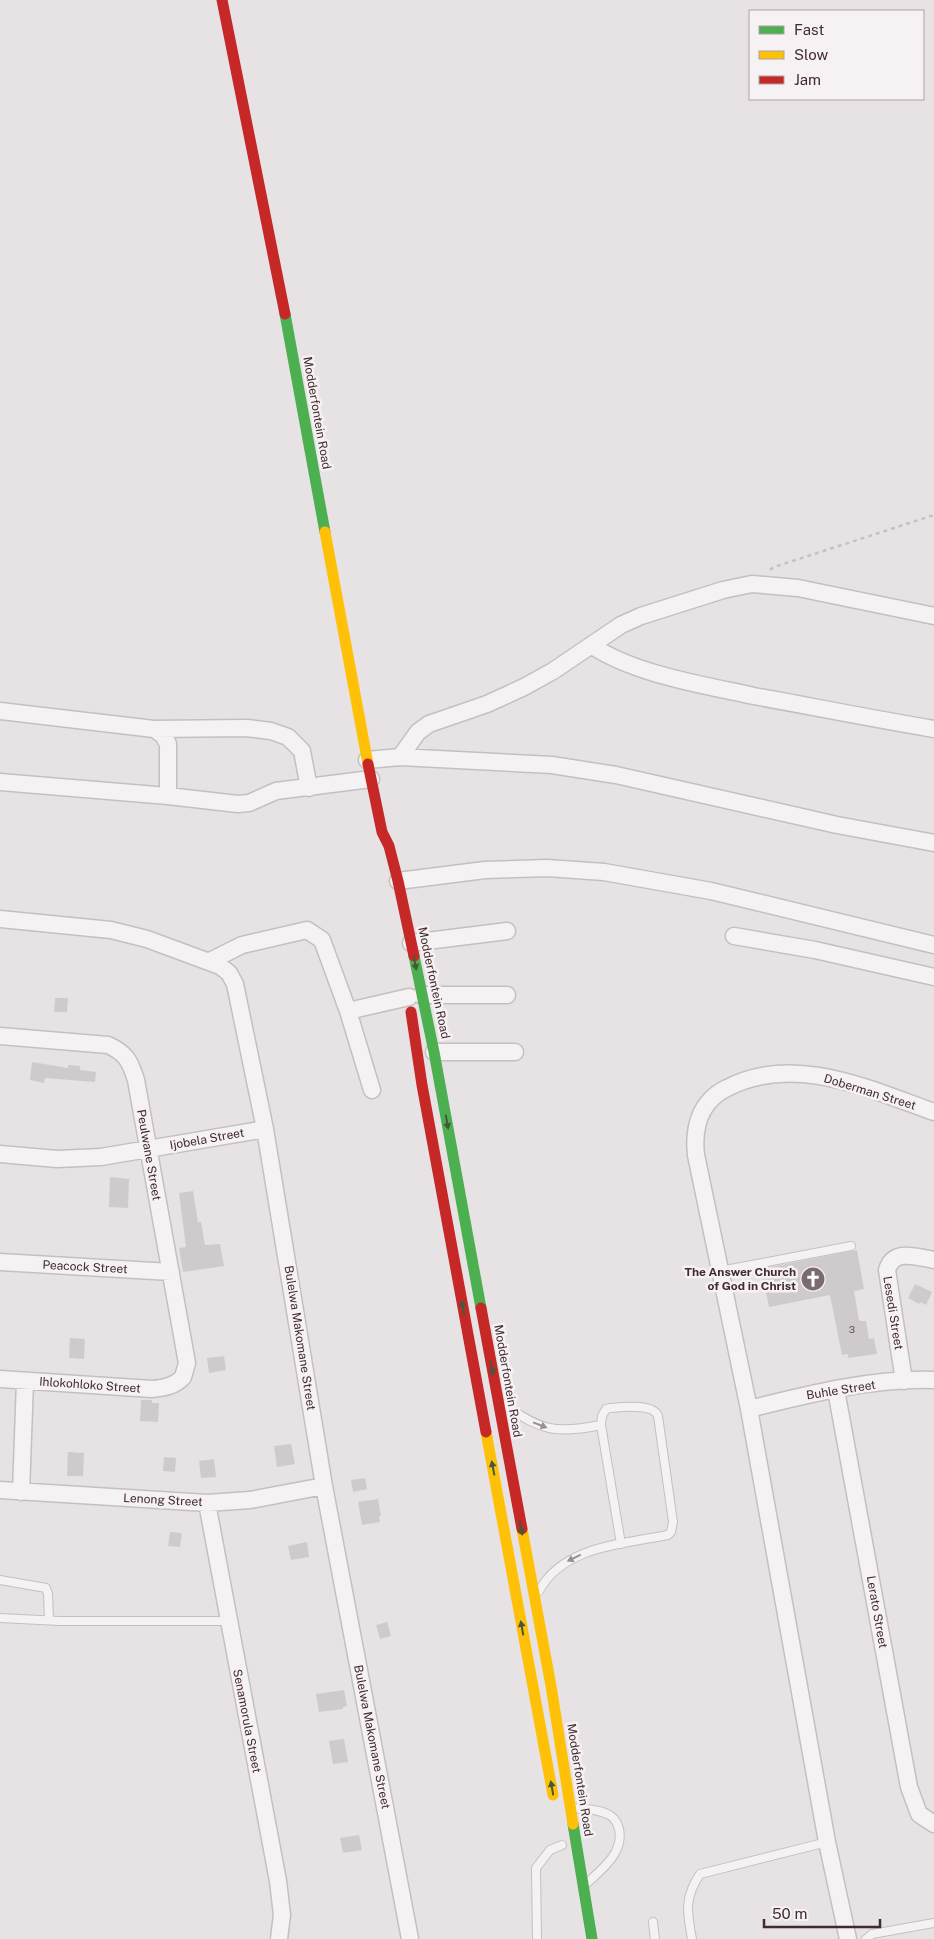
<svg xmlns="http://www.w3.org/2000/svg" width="934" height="1939" viewBox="0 0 934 1939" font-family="'Public Sans',sans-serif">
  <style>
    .building { fill: #cfcbcc }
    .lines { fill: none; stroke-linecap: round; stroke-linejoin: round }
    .lane-casing { stroke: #c4c0c1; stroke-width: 10 }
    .street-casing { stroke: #c4c0c1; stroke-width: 19 }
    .path { stroke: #c6c2c3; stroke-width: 2.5; stroke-dasharray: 4 4; stroke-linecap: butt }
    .lane { stroke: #f4f2f2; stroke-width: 8 }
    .street { stroke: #f4f2f2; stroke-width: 16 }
    .fast { stroke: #4caf50; stroke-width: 11 }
    .slow { stroke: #ffc107; stroke-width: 11 }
    .jam { stroke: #c62828; stroke-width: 11 }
    .oneway { fill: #44593b }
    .oneway2 { fill: #9a8e90 }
    .labels { text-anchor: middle; stroke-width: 5; stroke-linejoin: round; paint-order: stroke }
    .number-label { font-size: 10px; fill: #645457 }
    .street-label { font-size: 12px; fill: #402b2f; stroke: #f6f1f2 }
    .poi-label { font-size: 12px; font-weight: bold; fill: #402b2f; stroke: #f6f1f2; text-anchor: end }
  </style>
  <rect width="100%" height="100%" fill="#e7e3e4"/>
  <path class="building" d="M55,998H68L67,1012H54Z
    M32,1062L68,1068V1065L80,1066V1070L96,1072L95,1082L45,1078L44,1083L30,1080Z
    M110,1177L129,1179L128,1208L109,1207Z
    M193,1191L198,1222H201L205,1245L220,1244L224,1266L183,1272L179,1248L186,1247L179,1193Z
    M857,1250L864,1289L854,1291L859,1320L861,1321H866L869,1339L874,1338L877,1354L848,1358V1354L842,1355L830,1295L769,1307L761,1269Z
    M915,1284L932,1292L926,1305L920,1302L919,1304L908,1298Z
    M70,1338L85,1339L84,1359L69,1358Z
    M224,1356L226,1370L209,1373L207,1358Z
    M141,1400H152V1403H159L158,1422L140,1421Z
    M291,1444L295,1464L277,1467L274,1446Z
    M68,1452L84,1453L83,1476H67Z
    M164,1457L176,1458L175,1472L163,1471Z
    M214,1459L216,1477L201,1478L199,1461Z
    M365,1478L367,1489L353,1492L351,1480Z
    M378,1499L381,1516H379L380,1522L362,1525L358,1502Z
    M170,1532L182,1533L180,1547L168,1546Z
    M307,1542L309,1557L291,1560L288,1546Z
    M387,1622L391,1636L380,1639L376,1625Z
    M344,1690L347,1706L343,1707V1709L319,1712L316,1694Z
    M344,1739L348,1762L333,1764L329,1741Z
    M359,1835L362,1850L343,1853L340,1838Z"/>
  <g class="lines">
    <defs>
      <path id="lane" d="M720,1271L851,1246
        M503,1404C542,1431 555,1434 601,1425
        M0,1580L46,1588L48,1594L49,1620
        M539,1591C563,1546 623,1544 668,1535L671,1532L673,1522L658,1416C653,1403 622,1407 610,1408L606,1409L602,1416L601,1425L621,1544
        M0,1618L60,1621H228
        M573,1808C585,1809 600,1809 611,1816C616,1820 617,1823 619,1829C624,1853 602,1869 587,1883
        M653,1922L655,1939
        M537,1939L536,1868L550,1850L562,1845
        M692,1939C687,1912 684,1898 700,1874L827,1842
        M866,1939L872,1934L934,1923"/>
      <path id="street" d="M591,645C633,674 704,685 754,696C814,707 874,719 934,729
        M0,711L154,729L163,735L168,744V796
        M154,729L247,728L271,731L288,737L302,751L309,788
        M400,757L418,732L429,724L487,704L524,687L553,671L621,625L641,616L723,590L752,584L798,588L934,616
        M367,760L400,757L552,765L616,775L837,825L934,843
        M0,782L168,796L238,804L249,803L276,791L371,779
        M398,881L485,870L547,868L604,872L711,891L934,945
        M0,919L111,930L147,939L220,966L229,973L235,984L265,1129L324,1486L410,1939
        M734,936L815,950L934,977
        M411,943L507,931
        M210,961L242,945L307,930L322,940L348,1011L372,1090
        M421,995H507
        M348,1011L409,997
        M0,1036L108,1045C126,1053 130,1061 136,1080L187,1363L183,1377C175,1386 164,1388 152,1389L0,1379
        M434,1052H515
        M0,1154L57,1159L101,1157L265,1129
        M0,1262L171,1272
        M904,1381L887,1270C894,1248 916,1257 934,1260
        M836,1390L909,1787L919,1814L934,1824
        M749,1409C809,1394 872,1378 934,1380
        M0,1490L207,1503L250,1500L324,1486
        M21,1492L25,1381
        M207,1503L278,1881L282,1915L279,1939
        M848,1939L827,1842L749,1409L696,1155C693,1127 700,1101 727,1088C794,1053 869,1089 934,1112"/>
    </defs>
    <use href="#lane" class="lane-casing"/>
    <use href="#street" class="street-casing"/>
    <path class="path" d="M770,570L774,567L934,515"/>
    <use href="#lane" class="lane"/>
    <use href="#street" class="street"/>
    <path class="fast" d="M285,314L325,532
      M414,956L434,1052L481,1308
      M573,1824L592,1939"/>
    <path class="slow" d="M325,532L368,764
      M486,1432L553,1795
      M522,1529L551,1686L573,1824"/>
    <path class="jam" d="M222,0L285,314
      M368,764L382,832L389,846L398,881L414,956
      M411,1012L422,1085L486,1432
      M481,1308L522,1529"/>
  </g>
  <defs><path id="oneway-solid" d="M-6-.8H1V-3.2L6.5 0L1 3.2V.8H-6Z" transform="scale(1.25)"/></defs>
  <g class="oneway">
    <use href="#oneway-solid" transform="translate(415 963) rotate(79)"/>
    <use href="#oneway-solid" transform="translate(447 1122) rotate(80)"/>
    <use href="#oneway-solid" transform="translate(463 1308) rotate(-100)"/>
    <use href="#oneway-solid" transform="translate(492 1368) rotate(79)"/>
    <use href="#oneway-solid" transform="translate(493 1468) rotate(-101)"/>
    <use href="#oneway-solid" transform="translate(521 1528) rotate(80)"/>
    <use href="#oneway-solid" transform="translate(522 1628) rotate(-100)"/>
    <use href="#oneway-solid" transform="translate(552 1788) rotate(-100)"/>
  </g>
  <g class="oneway2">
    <use href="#oneway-solid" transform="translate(540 1425) rotate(21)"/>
    <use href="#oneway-solid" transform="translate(574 1558) rotate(154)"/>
  </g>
  <defs>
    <symbol id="church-disc" viewBox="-11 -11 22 22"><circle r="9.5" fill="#7a6b6e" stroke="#f6f1f2"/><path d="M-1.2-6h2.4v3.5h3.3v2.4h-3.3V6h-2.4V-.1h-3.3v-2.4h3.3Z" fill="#fff"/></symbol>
  </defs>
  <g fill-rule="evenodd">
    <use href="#church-disc" x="799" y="1265" width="28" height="28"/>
  </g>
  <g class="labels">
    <g class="number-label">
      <text x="852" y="1333">3</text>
    </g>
    <g class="street-label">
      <text transform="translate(317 413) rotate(80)" y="4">Modderfontein Road</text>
      <text transform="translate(434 983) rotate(78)" y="4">Modderfontein Road</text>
      <text transform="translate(870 1092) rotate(17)" y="4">Doberman Street</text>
      <text transform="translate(207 1139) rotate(-10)" y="4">Ijobela Street</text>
      <text transform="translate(149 1155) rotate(80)" y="4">Peulwane Street</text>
      <text transform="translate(85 1267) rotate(3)" y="4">Peacock Street</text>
      <text transform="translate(893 1313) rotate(81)" y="4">Lesedi Street</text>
      <text transform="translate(300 1338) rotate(81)" y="4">Bulelwa Makomane Street</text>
      <text transform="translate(508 1381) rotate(80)" y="4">Modderfontein Road</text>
      <text transform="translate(90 1385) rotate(4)" y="4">Ihlokohloko Street</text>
      <text transform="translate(841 1390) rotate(-9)" y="4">Buhle Street</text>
      <text transform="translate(163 1500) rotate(3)" y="4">Lenong Street</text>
      <text transform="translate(877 1612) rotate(80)" y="4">Lerato Street</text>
      <text transform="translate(247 1721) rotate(79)" y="4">Senamorula Street</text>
      <text transform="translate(372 1737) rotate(79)" y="4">Bulelwa Makomane Street</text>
      <text transform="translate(580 1780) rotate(81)" y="4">Modderfontein Road</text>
    </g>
    <g class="poi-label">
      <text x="796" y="1276">The Answer Church<tspan x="796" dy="14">of God in Christ</tspan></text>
    </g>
  </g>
  <rect x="749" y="10" width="175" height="90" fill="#f6f1f2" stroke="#ada2a4"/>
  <rect x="759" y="26" width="25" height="8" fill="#4caf50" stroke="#ada2a4"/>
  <text x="794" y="35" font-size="15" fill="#402b2f">Fast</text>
  <rect x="759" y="51" width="25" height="8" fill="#ffc107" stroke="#ada2a4"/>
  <text x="794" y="60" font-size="15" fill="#402b2f">Slow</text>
  <rect x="759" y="76" width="25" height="8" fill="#c62828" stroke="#ada2a4"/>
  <text x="794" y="85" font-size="15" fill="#402b2f">Jam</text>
  <path d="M764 1919v8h116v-8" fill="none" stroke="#402b2f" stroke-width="2.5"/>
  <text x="772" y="1919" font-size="15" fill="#402b2f" stroke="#f6f1f2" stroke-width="4" paint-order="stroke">50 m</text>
</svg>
